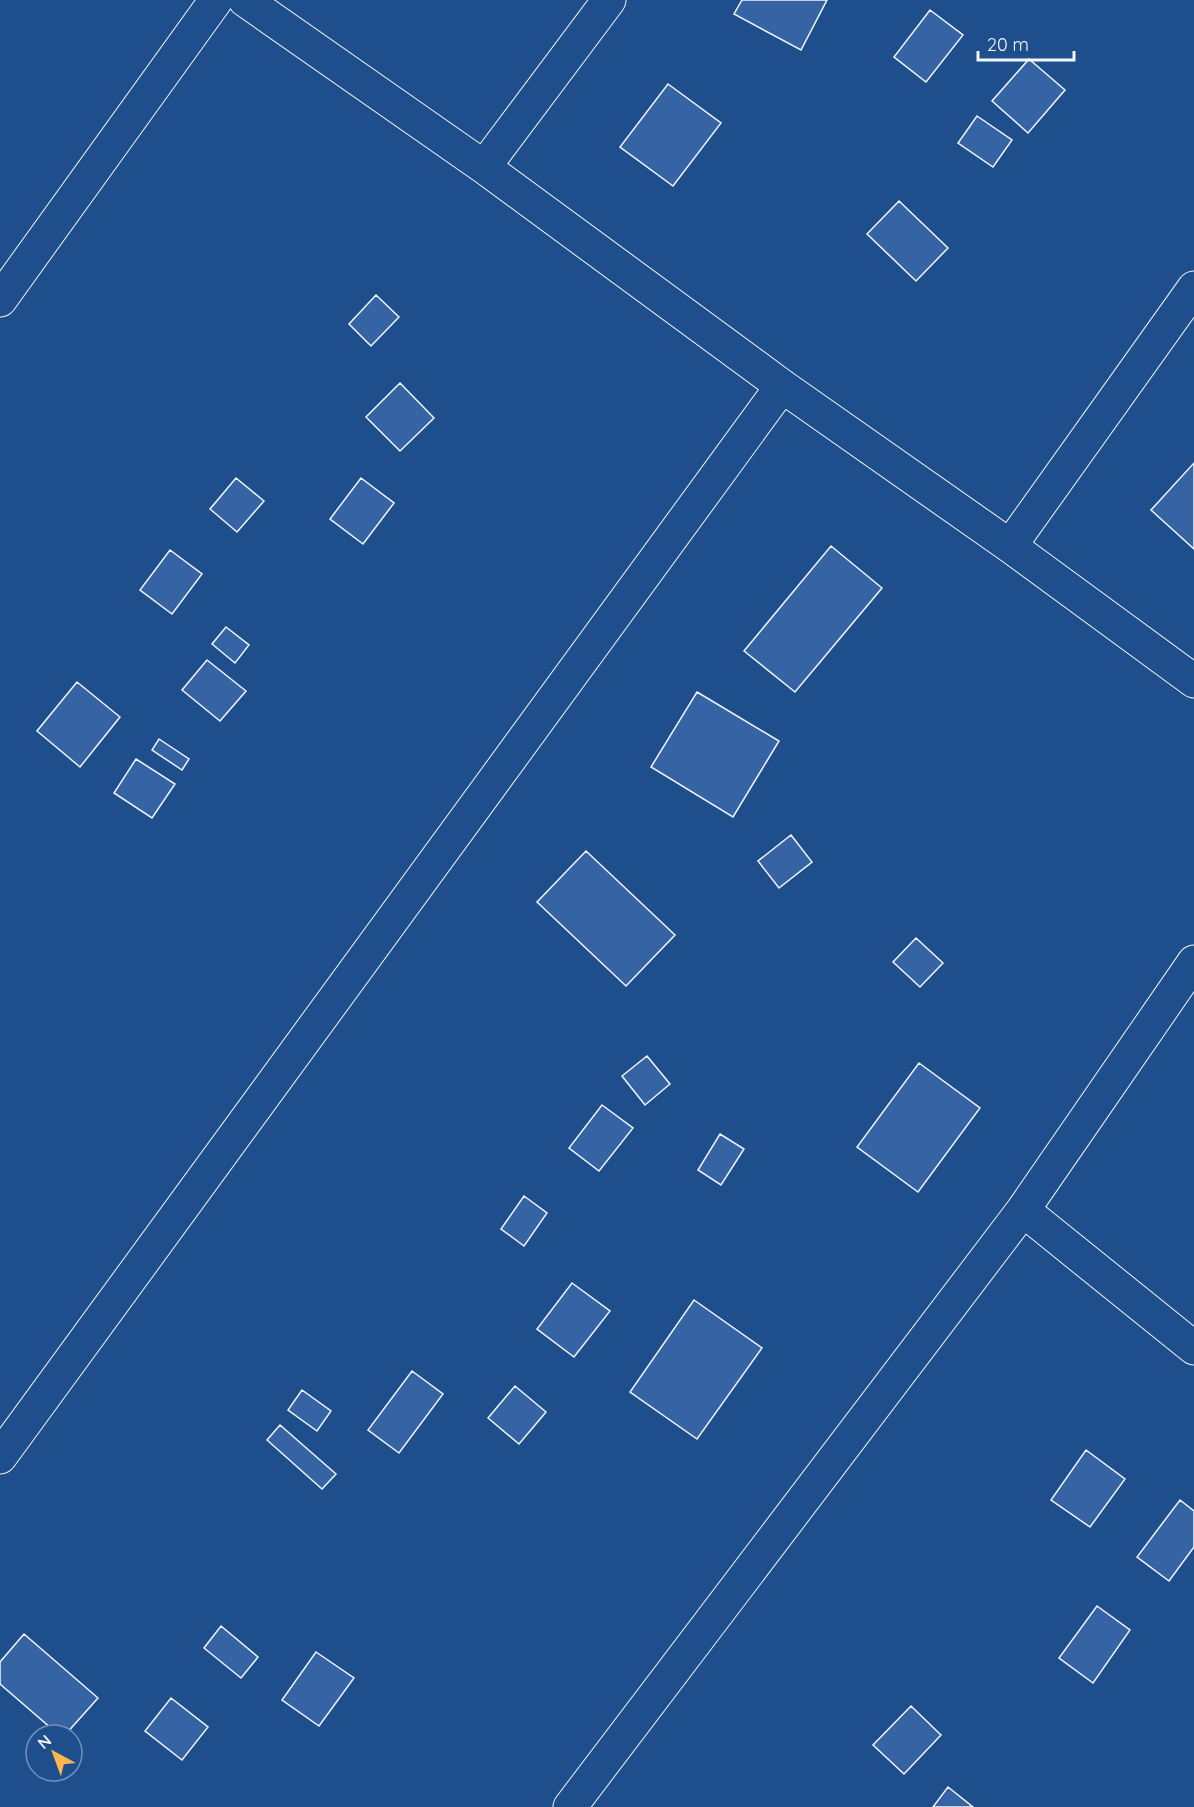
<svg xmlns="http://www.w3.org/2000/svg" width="1194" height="1807" viewBox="0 0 1194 1807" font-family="Quicksand,sans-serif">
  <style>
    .building { fill: #3563a3; stroke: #f2f6ff; stroke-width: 1.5 }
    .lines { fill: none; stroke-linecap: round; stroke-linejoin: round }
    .minor-casing { stroke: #f2f6ff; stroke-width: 35 }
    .minor { stroke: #1f4e8c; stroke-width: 33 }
  </style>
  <rect width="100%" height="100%" fill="#1f4e8c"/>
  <path class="building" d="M742,0H827L801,50L734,14Z
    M930,10L963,35L926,82L894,57Z
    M1029,59L1065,90L1028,133L992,101Z
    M668,84L721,123L673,186L620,147Z
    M977,116L1012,140L993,167L958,143Z
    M899,201L948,248L916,281L867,234Z
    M376,295L399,317L371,346L349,324Z
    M400,383L434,418L400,451L366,417Z
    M1194,463V549L1151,510Z
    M236,478L264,501L237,532L210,509Z
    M361,478L394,503L363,544L330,519Z
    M831,546L882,588L795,692L744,651Z
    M170,550L202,574L172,614L140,590Z
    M226,627L249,645L235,663L212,644Z
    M207,660L246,691L220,721L182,690Z
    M77,682L120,717L80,767L37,731Z
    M697,692L779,741L733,817L651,767Z
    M159,739L189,759L182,770L152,750Z
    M136,759L175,784L152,818L114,793Z
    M791,835L812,862L779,888L758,861Z
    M586,851L675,935L626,986L537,902Z
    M916,938L943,963L920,987L893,962Z
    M647,1056L670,1084L645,1105L622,1076Z
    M919,1063L980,1108L918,1192L857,1147Z
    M602,1105L633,1128L599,1171L569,1148Z
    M720,1134L744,1149L721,1185L698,1170Z
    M524,1196L547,1213L524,1246L501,1229Z
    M572,1283L610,1311L574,1357L537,1329Z
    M694,1300L762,1348L697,1439L630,1392Z
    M412,1371L443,1394L399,1453L368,1430Z
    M515,1386L546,1412L519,1444L488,1418Z
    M302,1390L331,1411L317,1431L288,1410Z
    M280,1425L336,1474L322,1489L267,1440Z
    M1086,1450L1125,1479L1090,1527L1051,1500Z
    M1180,1500L1194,1511V1547L1169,1581L1137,1557Z
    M1097,1606L1130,1630L1093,1683L1059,1658Z
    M221,1626L258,1657L241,1678L204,1648Z
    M24,1634L98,1698L65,1735H59L0,1684V1662Z
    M316,1652L354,1678L319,1726L282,1700Z
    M171,1698L208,1727L182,1760L145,1731Z
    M911,1706L941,1735L904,1774L873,1745Z
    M948,1787L973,1807H933Z"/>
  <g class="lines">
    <defs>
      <path id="minor" d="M245,0L484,167L782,386L1010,546L1194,681
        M484,167L609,0
        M0,300L216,0
        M1010,546L1194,288
        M1023,1210L1194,1348
        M0,1457L782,386
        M570,1807L1023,1210L1194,962"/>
    </defs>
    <use href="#minor" class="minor-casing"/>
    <use href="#minor" class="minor"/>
  </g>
  <g transform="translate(54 1753) rotate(319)"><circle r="28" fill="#1f4e8c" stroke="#7391ba" stroke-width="1.5"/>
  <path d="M0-4.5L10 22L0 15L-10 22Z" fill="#ffb74d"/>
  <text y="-9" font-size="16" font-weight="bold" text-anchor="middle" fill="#f2f6ff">N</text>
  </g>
  <path d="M978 51v9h96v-9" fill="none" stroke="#f2f6ff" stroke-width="3"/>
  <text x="987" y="51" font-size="18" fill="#f2f6ff" stroke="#1f4e8c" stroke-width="4.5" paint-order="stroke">20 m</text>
</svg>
